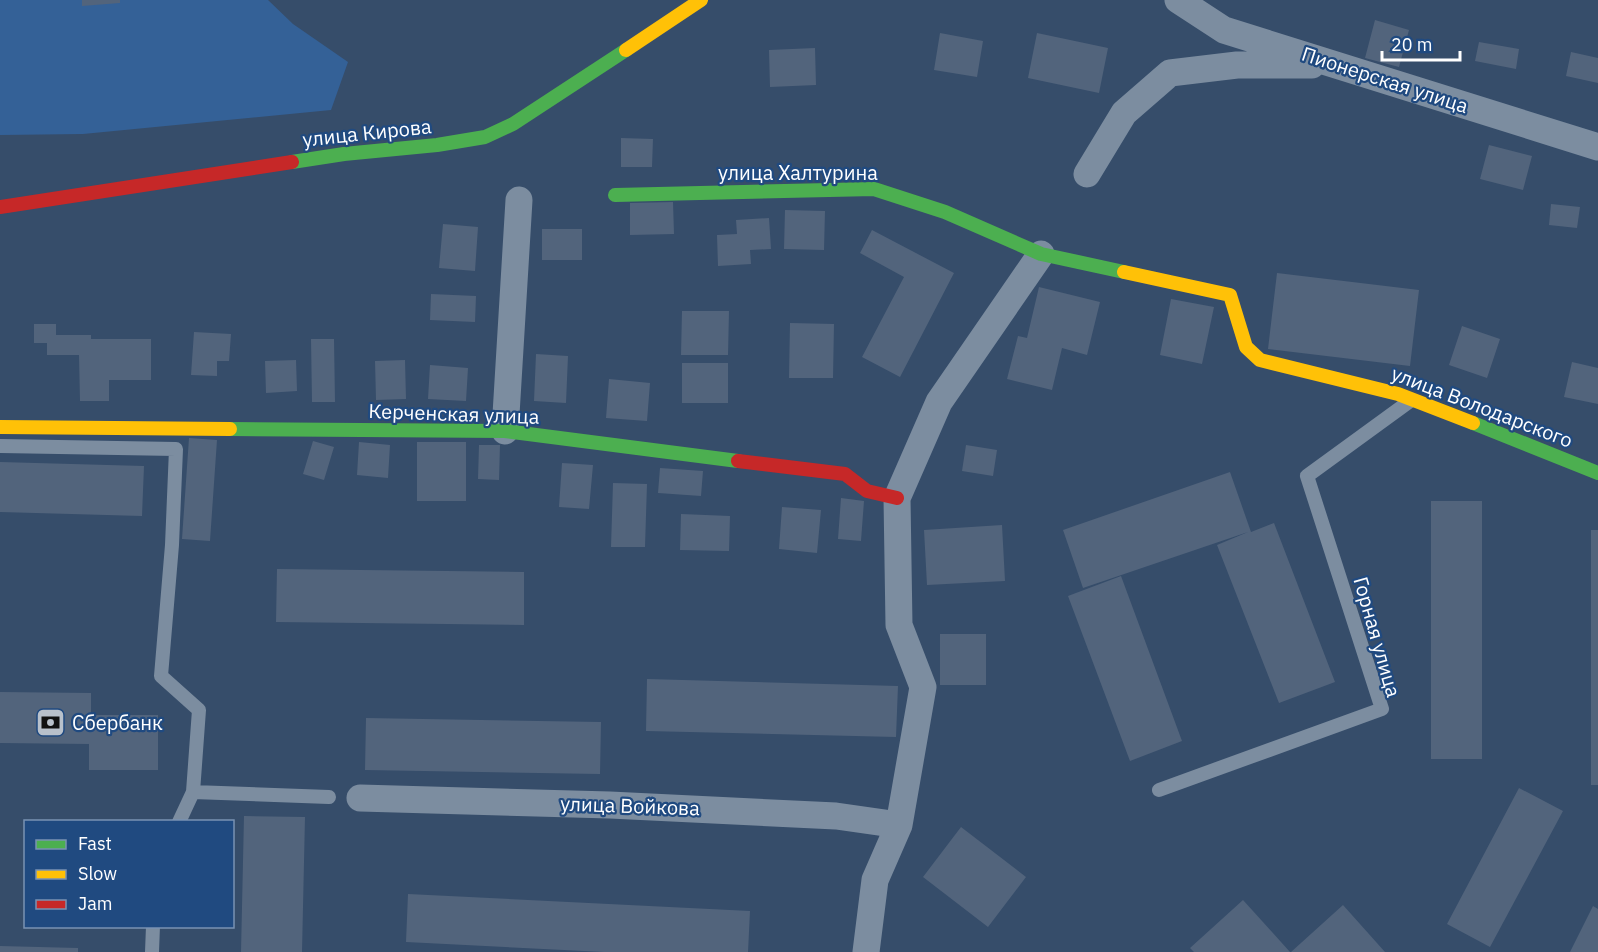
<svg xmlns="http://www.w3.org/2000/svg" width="1598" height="952" viewBox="0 0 1598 952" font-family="'IBM Plex Sans',sans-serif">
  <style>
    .green { fill: #346197 }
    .building { fill: #52647c }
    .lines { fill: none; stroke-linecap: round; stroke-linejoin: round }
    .lane { stroke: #7c8da0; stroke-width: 14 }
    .street { stroke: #7c8da0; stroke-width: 27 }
    .fast { stroke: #4caf50; stroke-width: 14 }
    .slow { stroke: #ffc107; stroke-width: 14 }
    .jam { stroke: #c62828; stroke-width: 14 }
    .labels { text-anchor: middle; stroke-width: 4.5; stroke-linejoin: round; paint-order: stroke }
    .street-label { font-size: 20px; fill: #fff; stroke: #204a80 }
    .poi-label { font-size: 20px; fill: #fff; stroke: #204a80; text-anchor: start }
  </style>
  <rect width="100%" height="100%" fill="#364d6a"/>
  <path class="green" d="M0,0H268L293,24L348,62L331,110L83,134L0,135Z"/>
  <path class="building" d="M82,0H120V3L82,6Z
    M1375,20L1409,30L1399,67L1365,58Z
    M940,33L983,41L977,77L934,70Z
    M1037,33L1108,48L1099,93L1028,78Z
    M1479,42L1519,49L1516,69L1475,61Z
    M815,48L816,85L770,87L769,50Z
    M1571,52L1598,58V83L1566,76Z
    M621,138L653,139L652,167H621Z
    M1489,145L1532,156L1523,190L1480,179Z
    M673,202L674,234L630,235V203Z
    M1551,204L1580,207L1577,228L1549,225Z
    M785,210L825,211L824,250L784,249Z
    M769,218L771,249L750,250L751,264L718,266L717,235L737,234L736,220Z
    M443,224L478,227L475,271L439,268Z
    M542,229H582V260H542Z
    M872,230L954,273L900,377L862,357L904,277L860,253Z
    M1277,273L1419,290L1410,366L1268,349Z
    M1039,287L1100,302L1087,355L1062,348L1052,390L1007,379L1018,336L1027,338Z
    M431,294L476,296L475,322L430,320Z
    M1171,299L1214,307L1202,364L1160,355Z
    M682,311H729L728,355H681Z
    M790,323L834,324L833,378H789Z
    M34,324H56V335H91V339H151V380H109V401H80L79,355H47V343H34Z
    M1462,326L1500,339L1487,378L1449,365Z
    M194,332L231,334L229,361H217V376L191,375Z
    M311,339H334L335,402H312Z
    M536,354L568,356L566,403L534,401Z
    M296,360L297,391L266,393L265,361Z
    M405,360L406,399L376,400L375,361Z
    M1572,362L1598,368V404L1564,397Z
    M682,363H728V403H682Z
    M430,365L468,368L466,401L428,399Z
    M609,379L650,383L647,421L606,418Z
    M189,438L217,440L210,541L182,539Z
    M313,441L334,447L324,480L303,474Z
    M359,442L390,445L388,478L357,475Z
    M417,442H466V501H417Z
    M479,445H500L499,480L478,479Z
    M966,445L997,450L993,476L962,471Z
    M0,462L144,466L142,516L0,512Z
    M562,463L593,465L589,509L559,507Z
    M660,468L703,471L701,496L658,493Z
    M1230,472L1251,532L1274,523L1335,682L1279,703L1217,545L1248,532L1083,588L1063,530Z
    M613,483L647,484L645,547H611Z
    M841,498L864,501L861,541L838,539Z
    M1431,501H1482V759H1431Z
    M782,507L821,510L817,553L779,549Z
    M681,514L730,516L729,551L680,550Z
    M1002,525L1005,581L927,585L924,530Z
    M1591,530H1598V785H1591Z
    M277,569L524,572V625L276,622Z
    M1121,576L1182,741L1130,761L1068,596Z
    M940,634H986V685H940Z
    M647,679L898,686L896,737L646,731Z
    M0,692L91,693V715H158V770H89V744L0,743Z
    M366,718L601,722L600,774L365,770Z
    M1519,788L1563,811L1490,947L1447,924Z
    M244,816L305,817L302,952H241Z
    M961,827L1026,877L988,927L923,877Z
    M408,894L750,911L748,952H604L406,942Z
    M1243,900L1290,952H1194L1190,948Z
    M1343,905L1385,952H1291Z
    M1593,906L1598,909V952H1570Z
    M0,946L78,948V952H0Z"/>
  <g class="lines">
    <path class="lane" d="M0,446L176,449L172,545L161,676L199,710L193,792L179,822
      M1159,790L1382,709L1307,476L1410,401
      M193,792L329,797
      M152,952L153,926"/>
    <path class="street" d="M1178,0L1224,30L1598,147
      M1087,174L1124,113L1170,73L1237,65H1312
      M505,431L519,200
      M360,798L610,805L836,816L899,825
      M866,952L875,880L899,825L923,687L899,625L897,498L939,402L1041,254"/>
    <path class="fast" d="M292,162L344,154L437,145L485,137L513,124L626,50
      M615,195L874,189L945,212L1041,254L1124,272
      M1473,423L1598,473
      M230,429L505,431L738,461"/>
    <path class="slow" d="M626,50L701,0
      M1124,272L1230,295L1246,347L1260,360L1398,394L1473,423
      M1,427L230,429"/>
    <path class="jam" d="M0,207L292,162
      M738,461L845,474L867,491L897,498"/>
  </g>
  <defs>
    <symbol id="bank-square" viewBox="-11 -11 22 22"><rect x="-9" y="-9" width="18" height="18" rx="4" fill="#b9c1cb" stroke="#204a80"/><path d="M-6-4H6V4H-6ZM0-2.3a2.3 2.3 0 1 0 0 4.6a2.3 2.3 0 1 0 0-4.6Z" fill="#111"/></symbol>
  </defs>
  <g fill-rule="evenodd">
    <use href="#bank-square" x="34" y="706" width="33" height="33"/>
  </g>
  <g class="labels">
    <g class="street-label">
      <text transform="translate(1385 80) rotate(18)" y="7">Пионерская улица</text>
      <text transform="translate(367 133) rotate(-6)" y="7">улица Кирова</text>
      <text x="798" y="180">улица Халтурина</text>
      <text transform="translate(1482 407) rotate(21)" y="7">улица Володарского</text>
      <text transform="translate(454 414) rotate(2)" y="7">Керченская улица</text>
      <text transform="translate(1377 637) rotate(74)" y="7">Горная улица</text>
      <text transform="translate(630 806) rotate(2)" y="7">улица Войкова</text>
    </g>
    <g class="poi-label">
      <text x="72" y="730">Сбербанк</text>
    </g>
  </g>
  <rect x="24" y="820" width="210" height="108" fill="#204a80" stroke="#7992b3" stroke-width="1.5"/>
  <rect x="36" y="840" width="30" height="9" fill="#4caf50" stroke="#7992b3" stroke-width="1.5"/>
  <text x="78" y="850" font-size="18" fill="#ffffff">Fast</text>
  <rect x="36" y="870" width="30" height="9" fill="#ffc107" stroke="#7992b3" stroke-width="1.5"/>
  <text x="78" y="880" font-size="18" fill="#ffffff">Slow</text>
  <rect x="36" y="900" width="30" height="9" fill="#c62828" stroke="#7992b3" stroke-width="1.5"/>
  <text x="78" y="910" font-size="18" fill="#ffffff">Jam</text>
  <path d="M1382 51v9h78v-9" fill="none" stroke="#ffffff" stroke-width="3"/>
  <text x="1391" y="51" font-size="18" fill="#ffffff" stroke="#204a80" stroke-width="4.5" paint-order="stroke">20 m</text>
</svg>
